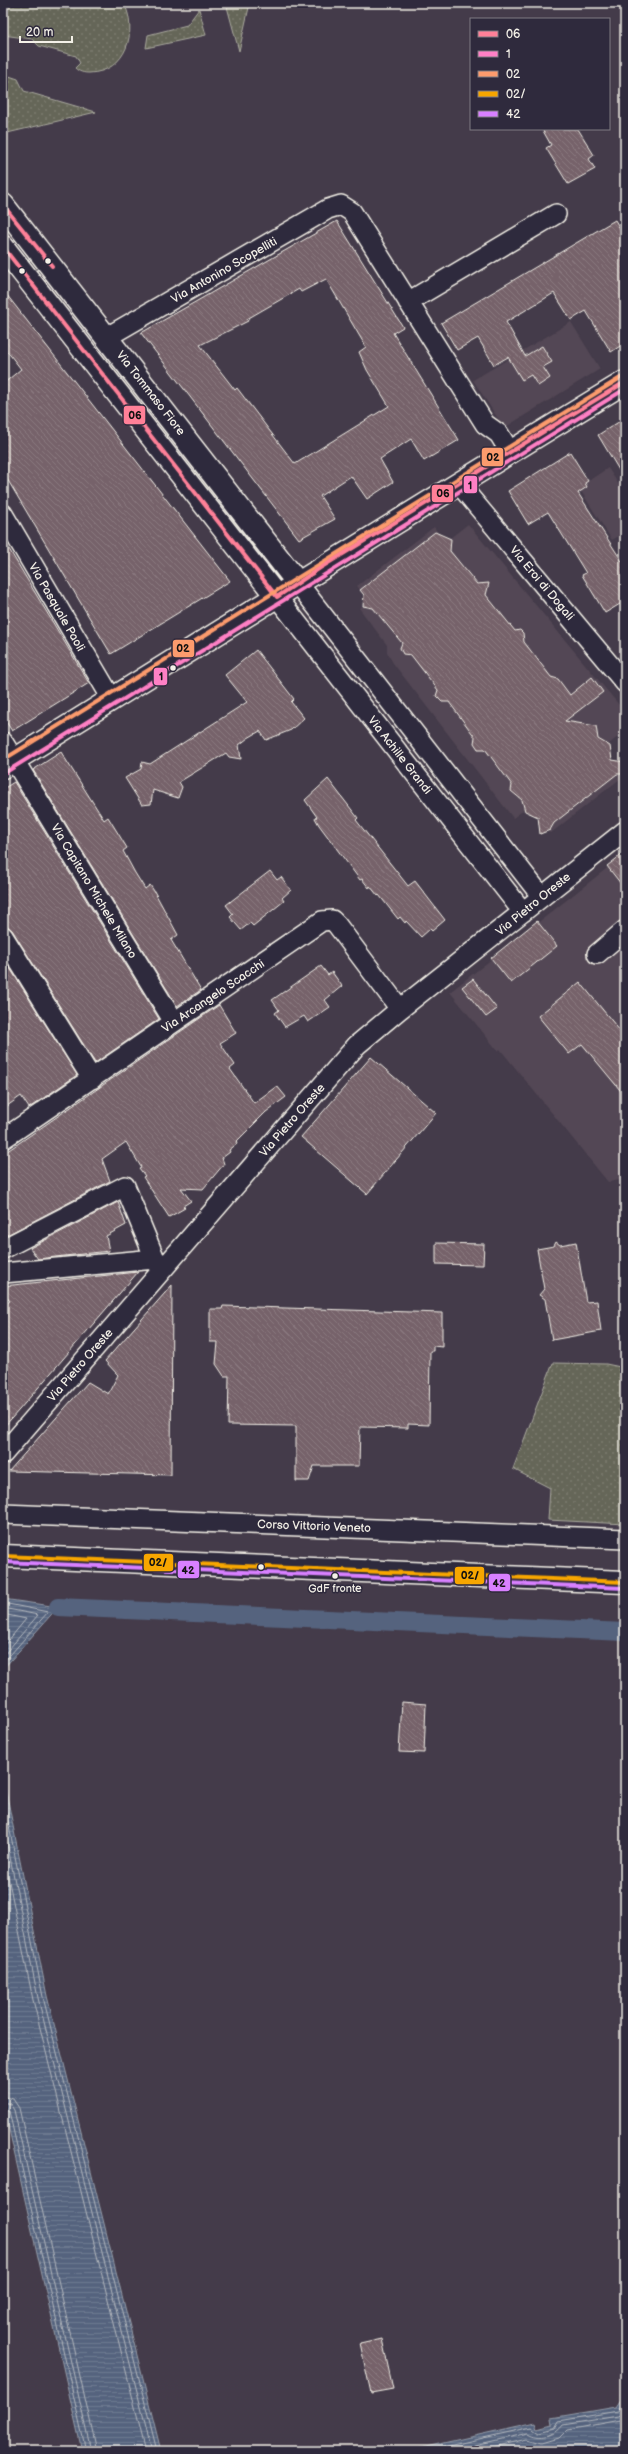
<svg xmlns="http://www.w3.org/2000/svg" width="628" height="2454" viewBox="0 0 628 2454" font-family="'Balsamiq Sans',sans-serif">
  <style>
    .built { fill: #534754 }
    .green { fill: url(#green-dots); stroke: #acaca0 }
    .water { fill: url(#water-rules); stroke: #949ca8 }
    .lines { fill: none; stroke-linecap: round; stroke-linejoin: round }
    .shore { stroke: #b4b8be; stroke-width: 1 }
    .canal { stroke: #54637e; stroke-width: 18 }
    .building { fill: url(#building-back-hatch); stroke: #f4f1e8; fill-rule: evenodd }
    .street-casing { stroke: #f4f1e8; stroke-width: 22 }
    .secondary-casing { stroke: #f4f1e8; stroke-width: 25 }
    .street { stroke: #2f2a3d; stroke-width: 19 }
    .secondary { stroke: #2f2a3d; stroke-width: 22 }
    .bus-1-casing { stroke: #2f2a3d; stroke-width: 7 }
    .bus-2-casing { stroke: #2f2a3d; stroke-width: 7 }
    .bus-3-casing { stroke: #2f2a3d; stroke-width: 7 }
    .bus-4-casing { stroke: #2f2a3d; stroke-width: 7 }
    .bus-5-casing { stroke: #2f2a3d; stroke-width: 7 }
    .bus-1 { stroke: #ff8098; stroke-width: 4 }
    .bus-2 { stroke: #ff80c5; stroke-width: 4 }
    .bus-3 { stroke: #fc9b6d; stroke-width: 4 }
    .bus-4 { stroke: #f7a600; stroke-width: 4 }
    .bus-5 { stroke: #d880ff; stroke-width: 4 }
    .bus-dot { fill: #f4f1e8; stroke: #2f2a3d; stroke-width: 1.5 }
    .labels { text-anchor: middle; stroke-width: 3; stroke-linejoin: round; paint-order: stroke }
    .bus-label { font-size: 11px; fill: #f4f1e8; stroke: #2f2a3d }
    .street-label { font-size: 12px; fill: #f4f1e8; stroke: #2f2a3d }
    .line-badge { stroke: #2f2a3d; stroke-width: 1.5 }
    .pale-badge-label { font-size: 11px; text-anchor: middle; font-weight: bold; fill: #111 }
  </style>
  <defs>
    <pattern id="green-dots" width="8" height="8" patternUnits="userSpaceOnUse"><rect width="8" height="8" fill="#656658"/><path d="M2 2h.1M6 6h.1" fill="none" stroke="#7c7c70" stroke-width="1.8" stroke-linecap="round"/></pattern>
    <pattern id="water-rules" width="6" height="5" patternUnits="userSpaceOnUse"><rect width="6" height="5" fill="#54637e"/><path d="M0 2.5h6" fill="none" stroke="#6d7a90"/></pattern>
    <pattern id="building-back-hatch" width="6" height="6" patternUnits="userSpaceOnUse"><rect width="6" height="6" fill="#76626a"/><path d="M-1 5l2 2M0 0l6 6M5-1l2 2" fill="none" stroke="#8a797f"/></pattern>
  </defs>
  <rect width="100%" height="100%" fill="#443b4a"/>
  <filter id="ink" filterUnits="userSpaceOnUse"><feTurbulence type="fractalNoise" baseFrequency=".025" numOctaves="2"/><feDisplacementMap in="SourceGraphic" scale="8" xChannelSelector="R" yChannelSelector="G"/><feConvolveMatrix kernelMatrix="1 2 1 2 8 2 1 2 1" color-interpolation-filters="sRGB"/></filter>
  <g filter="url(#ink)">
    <path class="built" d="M571,322L600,369L504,428L473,380Z
      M608,468L619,485L625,482V532L612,540L581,491L587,487L585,483Z
      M468,524L625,712V731L609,744L611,749L609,754L615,763H624L625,775L551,833L543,831L541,821L534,811L525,809L513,818L393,663L387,652V645L359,608L365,605V596L357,586L434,527L441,537L449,539Z
      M625,854V1179L608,1182L500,1049L498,1051L450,992Z"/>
    <path class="green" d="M39,3H124C138,31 127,72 89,73C84,73 79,72 75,68L80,63L76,56L39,46L32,39L3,35V6Z
      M226,3H250L239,51Z
      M199,9L206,35L146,48L148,35L187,25Z
      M3,74L18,79L24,91L96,112L3,134Z
      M553,1363L606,1364L625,1368V1524L548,1520L550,1488L513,1469Z"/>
    <path class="water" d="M3,1599L58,1607L3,1669Z
      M3,1776L47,1996L161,2451H82L3,2103Z
      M625,2392V2451H408L536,2422L538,2428L553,2424L552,2418L616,2407L622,2398L621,2393Z"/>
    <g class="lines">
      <path class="shore" d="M3,1603L48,1612L3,1663
        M3,1608L38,1615L3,1656
        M3,1614L26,1619L3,1647
        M3,1796L43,1997L157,2451
        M3,1822L38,1998L152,2451
        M3,1852L33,2000L146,2451
        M3,2096L13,2099L19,2108L97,2451
        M3,2102L10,2104L14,2110L91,2451
        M3,2107L9,2111L86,2451
        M426,2451L532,2427L540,2432L555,2428L559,2421L618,2411L625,2400
        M448,2451L529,2433C540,2440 555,2436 563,2425L618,2416L625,2410
        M475,2451L527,2439L542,2443L559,2438L567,2430L625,2419"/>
      <path class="canal" d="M58,1607L625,1632"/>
    </g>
    <path class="building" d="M542,129H578L594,155L589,159L595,169L568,184L546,148L551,145Z
      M615,220L625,237V343L611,352L586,311L571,320L554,293L506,322L525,356L542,346L552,362L543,367L550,378L538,386L531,375L522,380L508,357L494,365L478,338L457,350L441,323Z
      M337,221L403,327L393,333L459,440L424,461L411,439L380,459L393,482L367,499L351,476L320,496L335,519L299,539L141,333ZM326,279L366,347L359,352L367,370L389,406L295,464L237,388L235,390L200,345L248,321L247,319L299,289L301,292Z
      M3,290L230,581L111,654L3,472V384L21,369L3,346Z
      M625,418V480L598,435Z
      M570,452L588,481L585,483L587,487L578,493L625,566V601L605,613L582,575L586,573L548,512L528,524L508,491Z
      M435,532L451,539L450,551L477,584L489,583L486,595L515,631L520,630L523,633L524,642L551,677L558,679L570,695L592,677L603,692L565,721L596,726L598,739L610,746L612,760L625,762V774H617L554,823L550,830L540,834L538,817L525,811L522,800L511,791L512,785L485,749H478L474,743L475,737L449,702H442L436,696L438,690L411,655L403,654L400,648L402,643L373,608L363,606L364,595L360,590Z
      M3,539L89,683L12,731L3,717Z
      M256,650L294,699L291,702L304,718L291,730L266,740L260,731L248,738L239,745L241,759L229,757L226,753L179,782L182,787L178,798L153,790L151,804L142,805L125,778L141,769L142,762L150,764L247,702L225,675Z
      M61,752L104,820L108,817L127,848L123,851L135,873L145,889L150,885L154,891L178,935L171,940L201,990L177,1006L33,770Z
      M328,779L358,818L356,820L408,886L415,881L445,920L432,931L430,929L421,937L406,921L405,923L400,917L398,919L379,895L378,896L370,886L369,888L362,879L360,880L319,825L315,818L317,817L305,800Z
      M14,782L159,1019L95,1063L12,930L3,925V789Z
      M625,852V889L607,866Z
      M270,871L277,880L281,877L291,890L282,898L284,901L253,926L250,923L241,930L230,917L233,914L226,905Z
      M537,921L557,946L511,983L491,958Z
      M3,957L77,1075L29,1108L21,1096L3,1109Z
      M321,966L328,975L332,972L342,986L325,1000L330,1007L308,1022L304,1016L285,1027L275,1013L279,1010L272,1000Z
      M473,979L497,1009L486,1017L462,987Z
      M580,982L625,1037V1096L582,1044L569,1054L538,1016Z
      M219,1005L236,1033L220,1043L235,1065L230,1069L254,1103L277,1086L286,1097L266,1112L236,1142L237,1144L229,1150L230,1152L222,1158L224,1164L203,1189L181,1188L191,1201L183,1206L185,1208L169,1217L143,1177L145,1176L139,1168L141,1167L126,1142L102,1159L110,1181L3,1237V1154Z
      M371,1057L436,1113L367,1194L301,1137Z
      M118,1202L126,1225L106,1236L109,1251L38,1259L30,1248Z
      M556,1242L560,1245L576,1242L586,1302L597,1301L601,1331L552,1340L545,1299L539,1295L544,1289L537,1249L554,1246Z
      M436,1243L484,1244L483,1265L436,1264Z
      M138,1272L19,1410L3,1428V1306L10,1301L3,1293V1286Z
      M172,1285L171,1475L9,1471L88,1382L108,1394L118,1375L105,1361Z
      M223,1306L442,1313V1347L433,1346V1351H430L429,1425L408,1424V1428L360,1427L359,1466H314L309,1481H296V1426L228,1425L229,1376H224L216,1364L218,1342H210V1309H222Z
      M402,1702L426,1704L424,1753L399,1752Z
      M382,2339L393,2389L371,2393L360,2344Z"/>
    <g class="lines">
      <defs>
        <path id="street" d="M408,302L556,214
          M107,337L328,209L341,205L352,212L485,424L499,434L510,452
          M459,484L625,683
          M3,514L112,699
          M297,582L542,897
          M277,597L523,912
          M3,742L174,1022
          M3,936L92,1079
          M597,954L625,930
          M3,1139L322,921L332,920L337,925L400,1009
          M3,1249L125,1186L155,1259
          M3,1273L155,1259L164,1266
          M3,1454L357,1045L400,1009L625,831
          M3,1514L625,1539"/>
        <path id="secondary" d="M3,205L297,582
          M3,247L277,597
          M3,767C210,638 416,509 625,382
          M3,1556L625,1582"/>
      </defs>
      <use href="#street" class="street-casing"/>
      <use href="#secondary" class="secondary-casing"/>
      <use href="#street" class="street"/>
      <use href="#secondary" class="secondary"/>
      <defs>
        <path id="bus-1" d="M3,205L52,266
          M3,247L277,597L320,568L625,382"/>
        <path id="bus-2" d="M6,772L625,389"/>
        <path id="bus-3" d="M3,760L622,377"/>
        <path id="bus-4" d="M3,1556L625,1582"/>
        <path id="bus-5" d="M3,1562L625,1588"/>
      </defs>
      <use href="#bus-1" class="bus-1-casing"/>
      <use href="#bus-2" class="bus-2-casing"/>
      <use href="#bus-3" class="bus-3-casing"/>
      <use href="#bus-4" class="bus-4-casing"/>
      <use href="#bus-5" class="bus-5-casing"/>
      <use href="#bus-1" class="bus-1"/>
      <use href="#bus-2" class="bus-2"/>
      <use href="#bus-3" class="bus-3"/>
      <use href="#bus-4" class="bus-4"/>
      <use href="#bus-5" class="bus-5"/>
    </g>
  </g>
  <g class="bus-dot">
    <circle cx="48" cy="261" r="3.5"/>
    <circle cx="22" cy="271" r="3.5"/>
    <circle cx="173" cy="668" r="3.5"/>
    <circle cx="261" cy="1567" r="3.5"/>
    <circle cx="335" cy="1576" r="3.5"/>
  </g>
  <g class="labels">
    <g class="bus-label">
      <text x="335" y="1592">GdF fronte</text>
    </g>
    <g class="street-label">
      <text transform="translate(224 270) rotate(-30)" y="4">Via Antonino Scopelliti</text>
      <text transform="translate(151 393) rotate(52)" y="4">Via Tommaso Fiore</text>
      <text transform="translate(542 583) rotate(50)" y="4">Via Eroi di Dogali</text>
      <text transform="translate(57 607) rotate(60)" y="4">Via Pasquale Paoli</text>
      <text transform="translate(400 755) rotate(52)" y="4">Via Achille Grandi</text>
      <text transform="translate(94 891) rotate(59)" y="4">Via Capitano Michele Milano</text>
      <text transform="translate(533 904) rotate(-39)" y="4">Via Pietro Oreste</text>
      <text transform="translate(213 996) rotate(-34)" y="4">Via Arcangelo Scacchi</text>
      <text transform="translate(292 1120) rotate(-49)" y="4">Via Pietro Oreste</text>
      <text transform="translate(80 1365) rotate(-49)" y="4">Via Pietro Oreste</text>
      <text transform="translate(314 1526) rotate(2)" y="4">Corso Vittorio Veneto</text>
    </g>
  </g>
  <g class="line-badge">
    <rect x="123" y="405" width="23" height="20" rx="4" fill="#ff8098"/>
    <rect x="481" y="447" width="23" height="20" rx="4" fill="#fc9b6d"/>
    <rect x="463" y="475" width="15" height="19" rx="4" fill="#ff80c5"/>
    <rect x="431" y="484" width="23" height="19" rx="4" fill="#ff8098"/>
    <rect x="172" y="639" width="23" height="19" rx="4" fill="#fc9b6d"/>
    <rect x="153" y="667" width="15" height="19" rx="4" fill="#ff80c5"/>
    <rect x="143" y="1553" width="31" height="19" rx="4" fill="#f7a600"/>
    <rect x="177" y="1560" width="23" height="19" rx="4" fill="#d880ff"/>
    <rect x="454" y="1566" width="31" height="19" rx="4" fill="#f7a600"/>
    <rect x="488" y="1573" width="23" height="19" rx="4" fill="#d880ff"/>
  </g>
  <g class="pale-badge-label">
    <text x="135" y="419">06</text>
    <text x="493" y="461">02</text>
    <text x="470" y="489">1</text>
    <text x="443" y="497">06</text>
    <text x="183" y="652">02</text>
    <text x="161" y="680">1</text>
    <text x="158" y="1566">02/</text>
    <text x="188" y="1574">42</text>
    <text x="470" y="1579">02/</text>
    <text x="499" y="1587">42</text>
  </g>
  <rect width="628" height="2454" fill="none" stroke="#2f2a3d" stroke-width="16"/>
  <rect x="8" y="8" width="612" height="2438" fill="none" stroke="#f4f1e8" stroke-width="1.5" filter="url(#ink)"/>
  <rect x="470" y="18" width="140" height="112" fill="#2f2a3d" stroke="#7e7a81"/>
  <rect x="478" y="31" width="20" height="6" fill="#ff8098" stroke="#7e7a81"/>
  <text x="506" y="38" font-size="12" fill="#f4f1e8">06</text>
  <rect x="478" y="51" width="20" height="6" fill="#ff80c5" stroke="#7e7a81"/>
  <text x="506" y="58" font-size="12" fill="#f4f1e8">1</text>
  <rect x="478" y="71" width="20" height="6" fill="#fc9b6d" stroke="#7e7a81"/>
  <text x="506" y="78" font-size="12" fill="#f4f1e8">02</text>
  <rect x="478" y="91" width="20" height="6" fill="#f7a600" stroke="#7e7a81"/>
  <text x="506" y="98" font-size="12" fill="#f4f1e8">02/</text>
  <rect x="478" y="111" width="20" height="6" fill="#d880ff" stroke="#7e7a81"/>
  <text x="506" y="118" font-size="12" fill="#f4f1e8">42</text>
  <path d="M20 36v6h52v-6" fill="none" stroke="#f4f1e8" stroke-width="2"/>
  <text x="26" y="36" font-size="12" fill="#f4f1e8" stroke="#2f2a3d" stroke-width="3" paint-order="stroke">20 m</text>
</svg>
